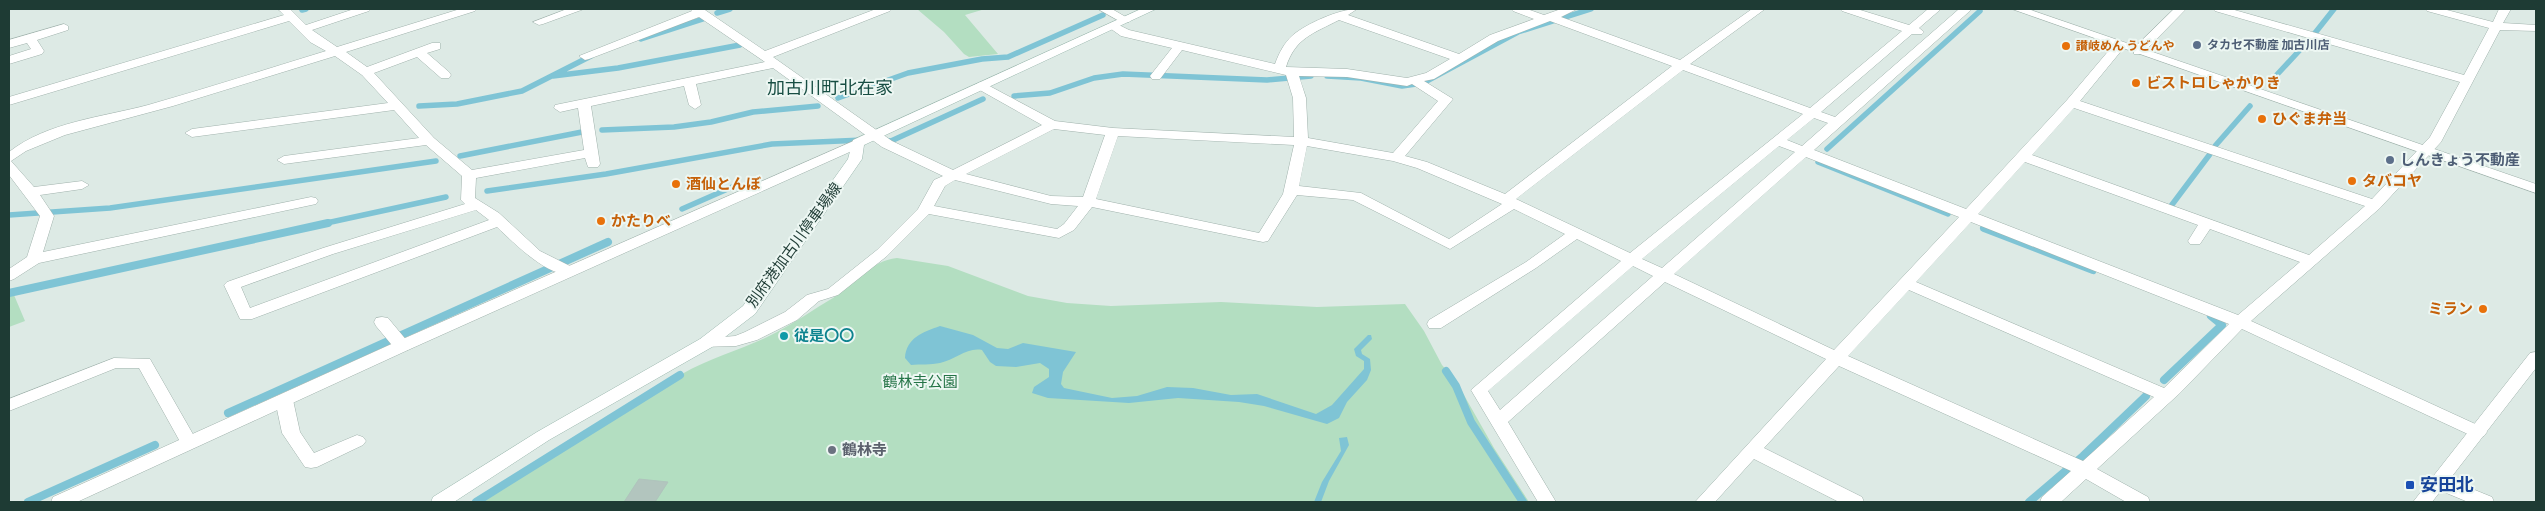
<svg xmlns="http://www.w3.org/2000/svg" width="2545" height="511" viewBox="0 0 2545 511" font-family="'PT Sans Narrow','Noto Sans JP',sans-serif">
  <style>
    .green { fill: #b3dec1 }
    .water { fill: #7fc4d5 }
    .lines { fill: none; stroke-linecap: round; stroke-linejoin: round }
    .stream-far1 { stroke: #7fc4d5; stroke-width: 5.5 }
    .stream { stroke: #7fc4d5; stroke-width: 8 }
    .building { fill: #b2c5be; stroke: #afc4bc }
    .minor-casing { stroke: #a0b2ac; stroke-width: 1 }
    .tertiary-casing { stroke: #a0b2ac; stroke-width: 1 }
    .secondary-casing { stroke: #9bb7ae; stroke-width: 1 }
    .minor { fill: #fff; fill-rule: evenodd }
    .tertiary { fill: #fff; fill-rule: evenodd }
    .secondary { fill: #fff; fill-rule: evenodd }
    .service-dot { fill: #5c6f8a; stroke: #edf7f3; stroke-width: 2 }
    .food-dot { fill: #e8710a; stroke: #edf7f3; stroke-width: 2 }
    .culture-dot { fill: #0f9aa8; stroke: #edf7f3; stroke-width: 2 }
    .worship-dot { fill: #6b7280; stroke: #edf7f3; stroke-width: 2 }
    .transit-dot { fill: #1a4fb4; stroke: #edf7f3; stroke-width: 2 }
    .labels { text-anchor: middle; stroke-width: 4; stroke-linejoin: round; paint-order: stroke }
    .far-service-label { font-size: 12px; font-weight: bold; fill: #4e5e75; stroke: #edf7f3; text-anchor: start }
    .far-food-label { font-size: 12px; font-weight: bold; fill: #c56008; stroke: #edf7f3; text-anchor: start }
    .food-label { font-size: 15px; font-weight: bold; fill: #c56008; stroke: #edf7f3; text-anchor: start }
    .service-label { font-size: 15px; font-weight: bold; fill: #4e5e75; stroke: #edf7f3; text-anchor: start }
    .street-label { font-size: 15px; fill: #1e3b34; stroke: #edf7f3 }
    .culture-label { font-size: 15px; font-weight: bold; fill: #0d838f; stroke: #edf7f3; text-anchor: start }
    .park-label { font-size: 15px; fill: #257447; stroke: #edf7f3 }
    .worship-label { font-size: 15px; font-weight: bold; fill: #5b616d; stroke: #edf7f3; text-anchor: start }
    .quarter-label { font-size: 18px; fill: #184e43; stroke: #edf7f3 }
    .near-transit-label { font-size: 18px; font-weight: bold; fill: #164399; stroke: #edf7f3; text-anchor: start }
  </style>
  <rect width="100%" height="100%" fill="#ddeae5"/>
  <path class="green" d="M917,9H985L965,15L998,54L969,57L964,54L944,32Z
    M897,258L948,266L1028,296L1067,303L1111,306L1221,302L1317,307L1405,304L1424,331L1442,365L1456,381L1494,448L1529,502H476L677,373L682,374C713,356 748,348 777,332C796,322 814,309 833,298C855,284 870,261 897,258Z
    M14,295L25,321L9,327V296Z"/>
  <path class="water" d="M940,326L973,335L997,348L1008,349L1023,343L1076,352L1063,372L1061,384L1064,388L1112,398L1137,396L1167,387L1193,388L1231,395L1257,394L1316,414L1332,405L1364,369V361L1356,356L1354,349L1368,335H1371L1372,339L1361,350L1362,354L1370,359L1371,370L1367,380L1347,402L1339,418L1327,424L1264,406L1239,402L1178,398L1129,403L1048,398L1032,393L1034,387L1049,377V369L1040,363L1016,367L996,366L990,362L982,350C967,347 955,360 940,363C931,365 920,364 911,365L905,358C906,338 923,332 940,326Z
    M1347,437L1349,445L1329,481L1321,502H1314L1322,482L1341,451L1339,438Z"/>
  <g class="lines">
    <path class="stream-far1" d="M302,10L306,9
      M717,13L730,9
      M2315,33L2334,9
      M641,39L703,19
      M553,76L618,68L740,45
      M1327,76L1361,78L1402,86L1423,83L1518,32L1591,9
      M2272,80L2311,38
      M1014,96L1050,93L1094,78L1123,74L1267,80L1311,76
      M838,98L908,73L982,59L1008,57L1103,15
      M419,106L457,104L522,91L591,56
      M602,130L674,127L711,122L753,112L818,106
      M883,140L891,141L983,99
      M2215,146L2250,106
      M1827,149L1980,11
      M460,156L582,132
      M1818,162L1948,214
      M487,191L606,174L772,144L863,140
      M2171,206L2210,154
      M682,209L739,184
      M9,215L110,208L436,161
      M322,224L446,197"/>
    <path class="stream" d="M1984,228L2093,270
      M9,293L328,223
      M1446,371L1456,386L1471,422L1523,502
      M2164,380L2222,325L2211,316
      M228,413L608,242
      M28,502L155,445
      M476,502L680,375
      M2029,502L2083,456L2146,396"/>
  </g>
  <path class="building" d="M639,479L668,482L655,502H624Z"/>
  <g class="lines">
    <defs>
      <path id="minor" d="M278,9H290L306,25L354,9H371L369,11L312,30L337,47L460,9H477L475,11L346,52L367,67L432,43H440V49L427,53L449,72L451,75L449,78H441L417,57L374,73L434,138L472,170L584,150L578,108L560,112L554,108L555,105L765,62L699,17L589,59L585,60L579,56L692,11L690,9L705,10L765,51L876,9H892L890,11L773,57L892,141L953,170L1042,125L978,89L976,86L978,83L982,82L1055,121L1113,128L1294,137L1293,98L1286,75L1182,50L1160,79H1152L1150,76L1172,48L1121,36L1107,26L1113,22L1129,30L1275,64C1279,53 1284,43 1293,35C1306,24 1339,9 1357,9L1348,15L1459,54L1490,35L1534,19L1513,11L1511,9H1527L1544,15L1561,9H1577L1561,17L1680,60L1752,9H1765L1690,64L1810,108L1902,31L1842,11L1840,9H1857L1909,25L1928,9H1941L1919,28L1924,32L1922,34H1912L1821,112L1835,117L1959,9H1972L1814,150L1966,209L2067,100L2116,42L2120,41L2126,45L2080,101L2372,199L2430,137L2460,82L2215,11L2213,9H2231L2464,75L2489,28L2427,11L2425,9H2443L2493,22L2499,9H2511L2503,23L2536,25V31L2500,30L2441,142L2380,208L2251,321L2484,428L2487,432L2484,436L2478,438L2472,436L2242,329L2180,393L2097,469L2148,497L2150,502H2126L2086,479L2061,502H2040L2042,497L2071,471L1839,366L1764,448L1862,497L1864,502H1839L1754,459L1715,502H1695L1826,359L1665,282L1508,422L1556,502H1538L1471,390L1621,261L1577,239L1536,268L1441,328H1429L1427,324L1429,320L1526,262L1565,234L1514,209L1450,249L1353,200L1297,195L1268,241L1263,242L1092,207L1074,230L1059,238L929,214L887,256L838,295L819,301L797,320L757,340L736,346L700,347L698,343L700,339L735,336L745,332L785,312L807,295L828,289L877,250L918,209L934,180L943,176L882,147L773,68L696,84L701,105L695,109L689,105L684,86L591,106L600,164L598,167H588L585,158L476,178L475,198L499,213L540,251L574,268L577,271L574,274C550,280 513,242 497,227L252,319H240L224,285L227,282L323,248L465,204L461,200L462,176L426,145L284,164L277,160L284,156L419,138L394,110L192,137L185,133L192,129L388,103L362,75L335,56L173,106L65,135L26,151L11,161L34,187L82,181L89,185L82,189L40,195L54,216L43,252L311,197L316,198L318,201L316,204L39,263L14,279L9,281V269L27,257L40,216L9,175V152C47,122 103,117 148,105C208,88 267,69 326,51L310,42L289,21L9,105V97L284,15ZM1339,20L1450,59L1426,73L1407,78L1347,69L1286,67C1295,38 1314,33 1339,20ZM1550,21L1672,66L1505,194L1427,162L1405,156L1453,99L1424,81L1434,79L1498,41ZM1683,70L1803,114L1630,253L1516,199ZM1299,76L1347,77L1407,86L1412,84L1438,101L1393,153L1308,138L1306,98ZM2074,108L2365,206L2309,255L2032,155ZM1814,118L1828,123L1802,146L1787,140ZM1054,129L1105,135L1083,197L1051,196L966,174ZM1118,136L1294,145L1283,194L1259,233L1096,199ZM1307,146L1393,161L1417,168L1502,204L1449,239L1361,193L1299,186ZM1779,146L1795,152L1662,268L1642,259ZM1806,157L1959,217L1834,350L1674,274ZM2025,162L2198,225L2188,241L2190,244H2200L2210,229L2300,262L2238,315L1978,214ZM955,180L1051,204L1078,206L1064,224L1057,229L934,206L945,186ZM476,210L489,220L250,308L241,287L333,254ZM1971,222L2229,324L2164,388L1916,282ZM1633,266L1653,276L1500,410L1488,391ZM1909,290L2154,397L2083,461L1848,356Z
        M567,9H584L543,24L539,25L533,22Z
        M1098,9H1112L1131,20L1129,22H1121Z
        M2174,9H2186L2142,54H2134V48Z
        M64,24L68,26V30L37,40L44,51L42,54L9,64V56L31,49L27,43L9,48V40Z
        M382,317L388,318L408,342L410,346L408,350H396L376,326L374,322L376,318Z
        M114,358L150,359L198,443L195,447L189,449L183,447L139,368H116L9,411V399Z
        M284,394L290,396L293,400L300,432L314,453L357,435L363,437L366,441L363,445L317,467L311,468L305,467L282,433L275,400L278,396Z
        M2438,475L2492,497L2494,502H2468L2432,487L2429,482L2432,477Z"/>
      <path id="tertiary" d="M2012,9H2028L2536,184V193Z
        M858,139L863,140L865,143L863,146L408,350L77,502H51L53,497L396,342Z
        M2536,352V368L2432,502H2413L2530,353Z"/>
      <path id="secondary" d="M1141,9H1156L864,145L862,159L755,314L712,347L549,440L454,502H431L433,497L537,432L700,339L743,306L848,159L853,140Z"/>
    </defs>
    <use href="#minor" class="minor-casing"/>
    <use href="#tertiary" class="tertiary-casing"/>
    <use href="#secondary" class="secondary-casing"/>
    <use href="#minor" class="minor"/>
    <use href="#tertiary" class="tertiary"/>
    <use href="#secondary" class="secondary"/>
  </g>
  <g class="service-dot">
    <circle cx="2197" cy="45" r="5"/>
    <circle cx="2390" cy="160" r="5"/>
  </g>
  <g class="food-dot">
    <circle cx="2066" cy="46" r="5"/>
    <circle cx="2136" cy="83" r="5"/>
    <circle cx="2262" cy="119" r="5"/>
    <circle cx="2352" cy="181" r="5"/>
    <circle cx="676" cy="184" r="5"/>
    <circle cx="601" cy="221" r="5"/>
    <circle cx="2483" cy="309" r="5"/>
  </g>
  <circle class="culture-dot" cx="784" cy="336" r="5"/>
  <circle class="worship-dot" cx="832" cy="450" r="5"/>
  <rect class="transit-dot" x="2405" y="480" width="10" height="10" rx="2.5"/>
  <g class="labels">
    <g class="far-service-label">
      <text x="2207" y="49">タカセ不動産 加古川店</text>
    </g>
    <g class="far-food-label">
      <text x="2076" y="50">讃岐めん うどんや</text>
    </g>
    <g class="food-label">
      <text x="2146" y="88">ビストロしゃかりき</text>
      <text x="2272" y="124">ひぐま弁当</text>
      <text x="2362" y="186">タバコヤ</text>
      <text x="686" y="189">酒仙とんぼ</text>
      <text x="611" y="226">かたりべ</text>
      <text x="2473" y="314" text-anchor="end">ミラン</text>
    </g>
    <g class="service-label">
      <text x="2400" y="165">しんきょう不動産</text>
    </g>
    <g class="street-label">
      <text transform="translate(794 245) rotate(-54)" y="5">別府港加古川停車場線</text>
    </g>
    <g class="culture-label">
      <text x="794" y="341">従是〇〇</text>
    </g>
    <g class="park-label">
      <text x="920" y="387">鶴林寺公園</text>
    </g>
    <g class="worship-label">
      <text x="842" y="455">鶴林寺</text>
    </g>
    <g class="quarter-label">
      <text x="830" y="94">加古川町北在家</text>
    </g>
    <g class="near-transit-label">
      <text x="2420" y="491">安田北</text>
    </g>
  </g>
  <rect width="2545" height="511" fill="none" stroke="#1e3b34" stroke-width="20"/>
</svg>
